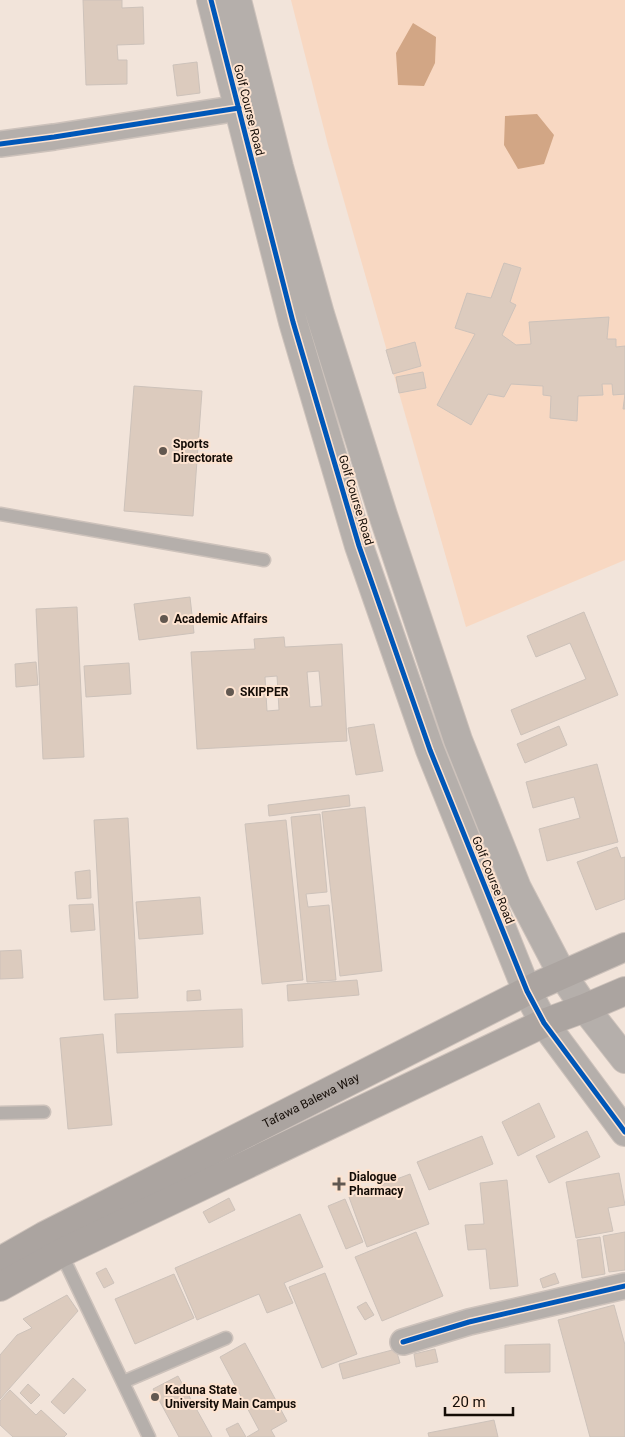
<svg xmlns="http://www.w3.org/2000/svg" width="625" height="1437" viewBox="0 0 625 1437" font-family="Roboto,sans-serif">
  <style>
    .grass { fill: #f8d8c2 }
    .water { fill: #d2a685 }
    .building { fill: #dccbbe; stroke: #cdc2ba; fill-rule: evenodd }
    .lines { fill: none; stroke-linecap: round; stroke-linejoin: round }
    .service-casing { stroke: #cdc2bb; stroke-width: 15 }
    .minor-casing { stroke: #cdc2bb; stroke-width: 28 }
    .tertiary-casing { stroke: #cdc2bb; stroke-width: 30 }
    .secondary-casing { stroke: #cdc2bb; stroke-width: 30 }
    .service { stroke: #b5afab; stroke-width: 12 }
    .minor { stroke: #b5afab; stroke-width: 25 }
    .tertiary { stroke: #b5afab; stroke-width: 28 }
    .secondary { stroke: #aba4a0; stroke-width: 28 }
    .cycleway-casing { stroke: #fde3d0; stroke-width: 8 }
    .cycleway { stroke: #0057b8; stroke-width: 5 }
    .poi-dot { fill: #625850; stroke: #fde3d0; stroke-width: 2 }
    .labels { text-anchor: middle; stroke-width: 4; stroke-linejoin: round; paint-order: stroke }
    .street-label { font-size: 12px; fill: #140c06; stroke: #fde3d0 }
    .poi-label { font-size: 12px; font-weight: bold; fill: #140c06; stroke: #fde3d0; text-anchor: start }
  </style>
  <rect width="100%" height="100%" fill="#f2e4da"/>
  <path class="grass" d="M291,0H625V560L466,627L328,145Z"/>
  <path class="water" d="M413,23L436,37L435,63L424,86L398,85L396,53Z
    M537,114L554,135L544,164L518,169L504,145L505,116Z"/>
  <path class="building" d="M83,0H122V8L143,7L144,44L117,45L118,60H127V84L86,85Z
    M197,62L200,93L177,96L173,65Z
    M504,263L521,268L510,302L516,305L502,335L516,345L531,344L529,322L609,317L607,339H616V347L625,346V409H623L625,394L613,395L612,384H602L603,395L578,396L577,421L550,418L551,396L543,395V386L511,384L504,397L488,394L471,425L437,405L475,334L455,328L467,293L491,298Z
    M415,342L421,366L393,374L386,350Z
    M423,372L426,388L399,393L396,377Z
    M134,386L202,391L193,516L124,511Z
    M190,597L194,633L139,640L134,604Z
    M77,607L84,757L43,759L36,609Z
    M584,612L618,695L521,735L511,710L586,679L570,643L536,657L527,636Z
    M284,637L285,647L342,644L347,741L197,749L191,652L255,649L254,639ZM319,671L322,706L310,707L307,672ZM277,676L279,710L267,711L265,677Z
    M36,662L38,685L16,687L15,664Z
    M129,663L131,694L86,697L84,666Z
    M374,724L383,771L356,775L348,728Z
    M559,726L567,745L525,763L517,744Z
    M597,764L618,842L547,861L539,829L580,818L574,797L533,808L526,782Z
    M349,795L350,806L269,816L268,805Z
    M365,807L382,971L340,976L322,812Z
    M320,814L327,892L306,894L308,907L329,905L336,980L307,982L291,817Z
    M128,818L138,998L104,1000L94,820Z
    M286,820L303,980L262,984L245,824Z
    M617,847L621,858L625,857V899L596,910L577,862Z
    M90,870L91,898L77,899L75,872Z
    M200,897L203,934L139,939L136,902Z
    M93,904L95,930L71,932L69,905Z
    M21,950L23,978L0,979V951Z
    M357,980L359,995L288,1001L287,985Z
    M200,990L201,1000L187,1001V991Z
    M242,1009L243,1047L117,1053L115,1014Z
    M103,1034L112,1125L68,1129L60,1038Z
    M539,1103L555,1137L518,1156L502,1122Z
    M587,1131L600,1157L549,1183L536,1156Z
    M482,1136L493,1164L429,1190L417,1162Z
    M619,1173L625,1205L608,1208L613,1231L576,1238L566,1182Z
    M410,1174L429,1224L367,1247L349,1197Z
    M507,1180L518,1286L490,1289L486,1249L468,1250L465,1225L484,1224L480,1183Z
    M229,1198L235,1210L209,1223L203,1212Z
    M345,1199L363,1242L346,1249L328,1206Z
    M300,1214L323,1267L284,1283L293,1303L267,1313L259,1294L197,1320L175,1268Z
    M416,1232L443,1296L382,1321L355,1257Z
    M625,1232V1270L609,1272L603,1236Z
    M600,1237L605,1274L582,1278L577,1240Z
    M106,1268L114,1283L104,1288L96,1273Z
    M325,1273L357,1354L322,1368L289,1287Z
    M555,1273L559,1283L543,1288L540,1279Z
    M174,1274L194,1318L135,1344L115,1299Z
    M67,1295L78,1311L0,1399V1355L17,1335L32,1328L23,1319Z
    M366,1302L374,1315L365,1320L357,1307Z
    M614,1305L625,1345V1437H590L558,1320Z
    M245,1343L287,1421L271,1430L275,1437H247L259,1430L220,1357Z
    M550,1344V1372L505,1373V1345Z
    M396,1349L400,1363L343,1379L339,1364Z
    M435,1349L438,1362L416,1367L414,1354Z
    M178,1376L212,1437H179L153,1389Z
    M73,1378L86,1390L64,1414L51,1402Z
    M28,1384L40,1395L31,1404L20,1393Z
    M10,1390L36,1415L41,1410L67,1434L64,1437H13L0,1425V1401Z
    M494,1420L498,1437H429L428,1433Z
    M238,1423L246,1437H230L226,1429Z"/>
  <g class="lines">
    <defs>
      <path id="service" d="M0,514L264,560
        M0,1113L44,1112
        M61,1253L149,1437
        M123,1382L226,1338"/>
      <path id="minor" d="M0,144L54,137L239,108
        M403,1342L469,1322L625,1286"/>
      <path id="tertiary" d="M211,0L293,322L359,546L430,750L527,991L544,1023L625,1132
        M237,0L279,167L320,314L383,515L458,740L517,888L562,974L585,1008L625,1059"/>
      <g id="secondary">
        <path id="s1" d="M0,1261L44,1236L539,985L625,947"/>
        <path d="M0,1287L61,1253L544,1023L585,1008L625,991"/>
      </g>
    </defs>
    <use href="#service" class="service-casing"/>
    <use href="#minor" class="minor-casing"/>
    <use href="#tertiary" class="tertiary-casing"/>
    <use href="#secondary" class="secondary-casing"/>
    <use href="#service" class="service"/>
    <use href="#minor" class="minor"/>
    <use href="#tertiary" class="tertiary"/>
    <use href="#secondary" class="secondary"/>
    <defs>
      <path id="cycleway" d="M211,0L293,322L359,546L430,750L527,991L544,1023L625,1132
        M0,144L54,137L239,108
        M403,1342L469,1322L625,1286"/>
    </defs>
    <use href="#cycleway" class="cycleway-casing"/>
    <use href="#cycleway" class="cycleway"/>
  </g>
  <g class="poi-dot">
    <circle cx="163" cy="451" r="5"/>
    <circle cx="164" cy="619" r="5"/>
    <circle cx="230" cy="692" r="5"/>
    <path d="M336.5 1176.5h5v5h5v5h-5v5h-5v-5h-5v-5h5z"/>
    <circle cx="155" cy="1397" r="5"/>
  </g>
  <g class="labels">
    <g class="street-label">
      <text transform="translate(249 110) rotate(76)" y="4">Golf Course Road</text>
      <text transform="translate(356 500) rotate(73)" y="4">Golf Course Road</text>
      <text transform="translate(493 880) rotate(68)" y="4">Golf Course Road</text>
      <text dy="4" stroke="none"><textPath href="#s1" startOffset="350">Tafawa Balewa Way</textPath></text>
    </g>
    <g class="poi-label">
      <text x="173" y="448">Sports<tspan x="173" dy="14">Directorate</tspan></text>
      <text x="174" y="623">Academic Affairs</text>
      <text x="240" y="696">SKIPPER</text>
      <text x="349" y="1181">Dialogue<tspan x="349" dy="14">Pharmacy</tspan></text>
      <text x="165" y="1394">Kaduna State<tspan x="165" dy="14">University Main Campus</tspan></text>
    </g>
  </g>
  <path d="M445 1407v8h68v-8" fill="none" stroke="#140c06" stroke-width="2.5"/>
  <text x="452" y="1407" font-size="15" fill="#140c06" stroke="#fde3d0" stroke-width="4" paint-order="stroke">20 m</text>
</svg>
